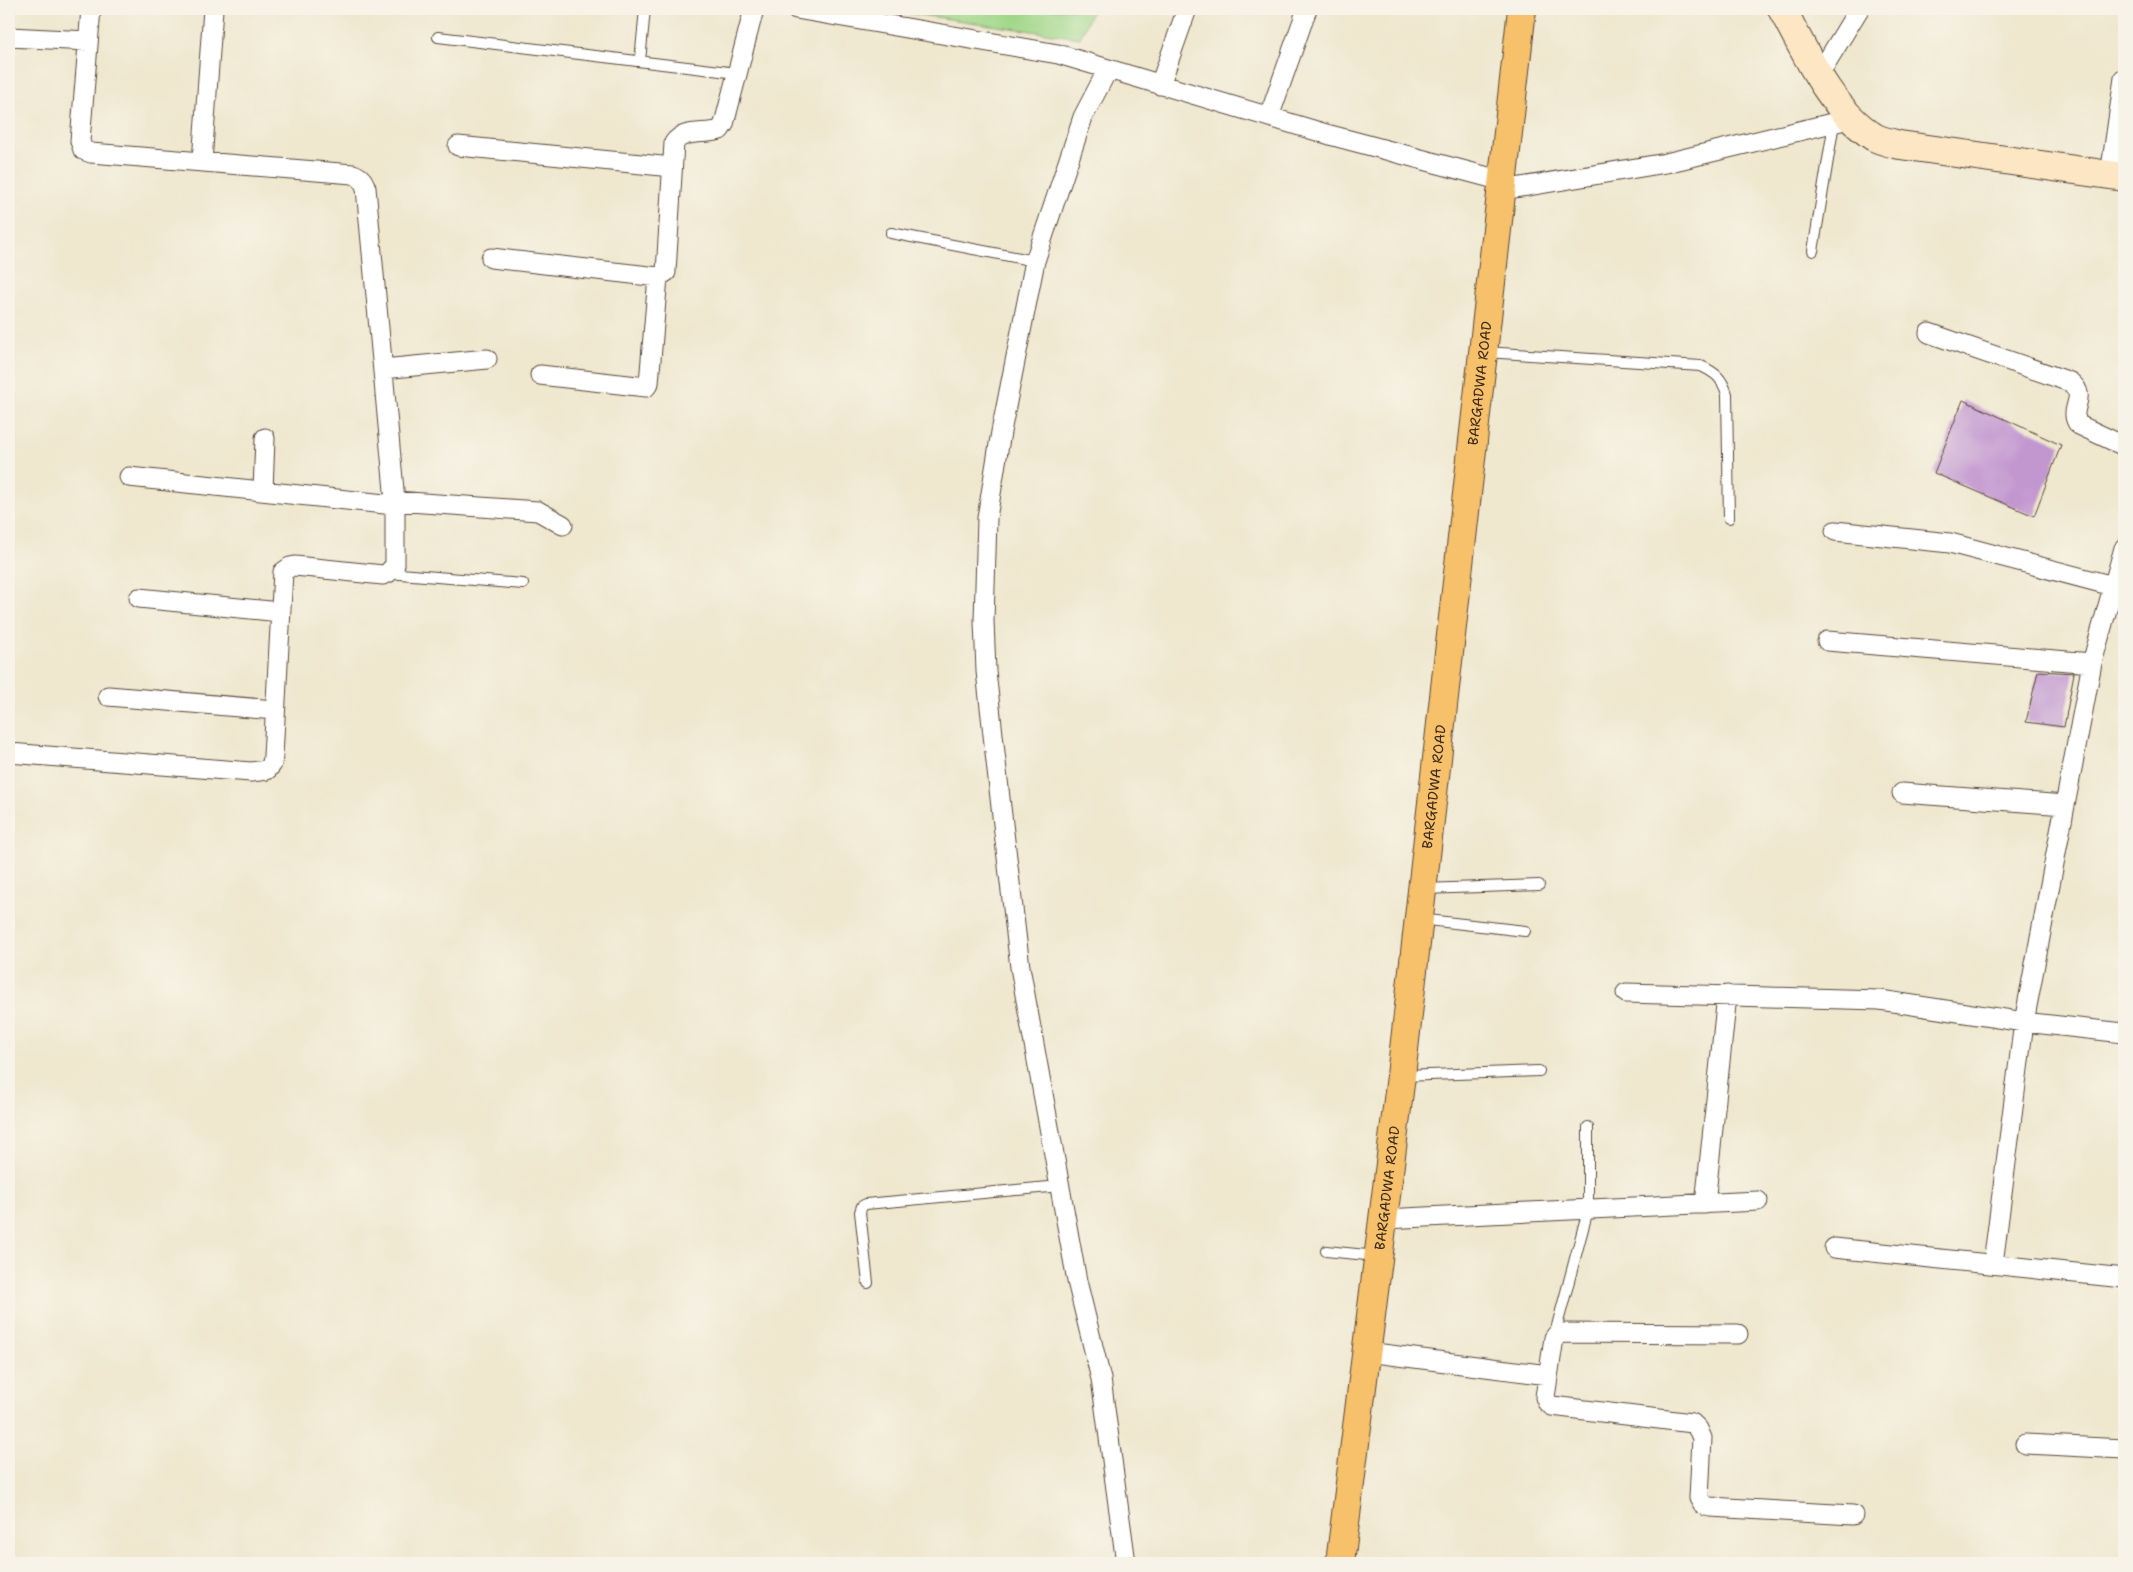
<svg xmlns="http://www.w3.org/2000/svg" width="2133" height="1572" viewBox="0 0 2133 1572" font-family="'Shantell Sans',sans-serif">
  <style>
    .green { fill: #a0d788; stroke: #6e8053 }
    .building { fill: #c297d0 }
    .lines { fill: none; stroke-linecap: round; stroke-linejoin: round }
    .lane-casing { stroke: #564638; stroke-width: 12 }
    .street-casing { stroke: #564638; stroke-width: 21 }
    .secondary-casing { stroke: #564638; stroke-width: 30 }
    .primary-casing { stroke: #564638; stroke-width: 30 }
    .lane { stroke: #fff; stroke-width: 10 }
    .street { stroke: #fff; stroke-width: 19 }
    .secondary { stroke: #fce6c4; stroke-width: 28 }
    .primary { stroke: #f7c06b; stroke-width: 28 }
    .labels { text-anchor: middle; stroke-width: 4; stroke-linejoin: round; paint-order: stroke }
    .street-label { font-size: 14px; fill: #3b2a1e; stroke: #f7f3e8 }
  </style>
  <rect width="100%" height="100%" fill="#f7f3e8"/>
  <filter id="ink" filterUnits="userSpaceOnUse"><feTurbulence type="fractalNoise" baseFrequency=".02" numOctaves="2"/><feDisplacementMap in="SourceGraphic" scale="10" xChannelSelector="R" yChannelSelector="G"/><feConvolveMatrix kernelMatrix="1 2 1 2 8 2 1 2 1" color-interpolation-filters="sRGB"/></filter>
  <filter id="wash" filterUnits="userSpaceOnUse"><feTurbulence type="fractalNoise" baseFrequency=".0096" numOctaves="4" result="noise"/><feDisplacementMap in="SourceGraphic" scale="20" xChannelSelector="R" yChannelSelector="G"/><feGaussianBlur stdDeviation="1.12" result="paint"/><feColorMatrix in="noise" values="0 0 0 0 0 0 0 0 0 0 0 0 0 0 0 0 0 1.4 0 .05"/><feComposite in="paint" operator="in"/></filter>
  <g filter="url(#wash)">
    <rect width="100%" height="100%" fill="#efe7ce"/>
    <path class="green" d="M880,9H1093L1080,38Z"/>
    <g id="blocks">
      <path class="building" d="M1963,400L2061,445L2034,516L1934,473Z
        M2038,671L2074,673L2064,727L2026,722Z"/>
    </g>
  </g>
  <g filter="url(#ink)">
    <use href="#blocks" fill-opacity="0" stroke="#564638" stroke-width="1"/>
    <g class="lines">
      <defs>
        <path id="lane" d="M438,37L737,73
          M640,61L645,9
          M891,233L1035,261
          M1813,251L1834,123
          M1485,352L1701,366C1716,373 1722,378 1727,394L1729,518
          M388,573L523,584
          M1423,889L1539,885
          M1419,919L1525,931
          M1402,1076L1539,1071
          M1326,1251L1377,1256
          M868,1283L860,1212L862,1206L866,1204L1060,1186
          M1554,1337L1588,1210V1127"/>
        <path id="street" d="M796,9L1058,54L1330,135L1503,181
          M9,37L88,41
          M1108,69L1083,117L1035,261L1001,432L987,518L984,621L986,671L1001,807L1020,967L1077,1281L1101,1379L1126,1563
          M1818,76L1859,9
          M1160,85L1187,9
          M1269,117L1307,9
          M458,146L672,167
          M202,162L213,9
          M2110,175L2124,78
          M1503,190L1666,163L1853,118
          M491,258L658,277L666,272L674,143C683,129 705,135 720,130L724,124L754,9
          M1929,333L2070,382C2090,398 2066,408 2079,425L2124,446
          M383,369L487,359
          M540,375L646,387L649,383L658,277
          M129,477L394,505
          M263,491L265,438
          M395,501L538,511L563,525
          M1835,531L1950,543L2113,586
          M139,598L280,612
          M1827,641L2092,663
          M108,696L275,710
          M9,753L251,772L267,770L272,764L273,756L283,572L290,567L295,566L383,575L388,573L395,565V501L366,188C363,180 361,177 353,174L91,153L83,150L80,141L91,9
          M1902,793L2065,805
          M1626,993L1880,1000L2024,1022L2124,1033
          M1705,1204L1727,995
          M1384,1219L1758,1201
          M1834,1248L2124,1278
          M1993,1264L2024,1022L2092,663L2124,548
          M1738,1334L1558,1333L1554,1338L1545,1397L1547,1402L1552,1406L1692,1423L1698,1429L1702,1438L1699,1498L1703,1505L1710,1507L1853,1515
          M1367,1352L1548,1375
          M2025,1444L2124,1449"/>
        <path id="secondary" d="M1782,9C1806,53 1830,109 1874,137C1881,141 1892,143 1900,145L2124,177"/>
        <g id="primary">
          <path id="s1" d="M1340,1563L1401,1076L1522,9"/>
        </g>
      </defs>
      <use href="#lane" class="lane-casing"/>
      <use href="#street" class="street-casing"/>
      <use href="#secondary" class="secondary-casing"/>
      <use href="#primary" class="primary-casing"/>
      <use href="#lane" class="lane"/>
      <use href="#street" class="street"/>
      <use href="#secondary" class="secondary"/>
      <use href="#primary" class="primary"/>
    </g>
  </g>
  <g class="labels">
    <g class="street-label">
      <text dy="5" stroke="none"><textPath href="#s1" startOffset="1188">BARGADWA ROAD</textPath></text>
      <text dy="5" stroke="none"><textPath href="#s1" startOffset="782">BARGADWA ROAD</textPath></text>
      <text dy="5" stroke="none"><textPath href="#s1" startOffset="378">BARGADWA ROAD</textPath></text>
    </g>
  </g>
  <rect width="2133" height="1572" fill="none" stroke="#f7f3e8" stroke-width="30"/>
</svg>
